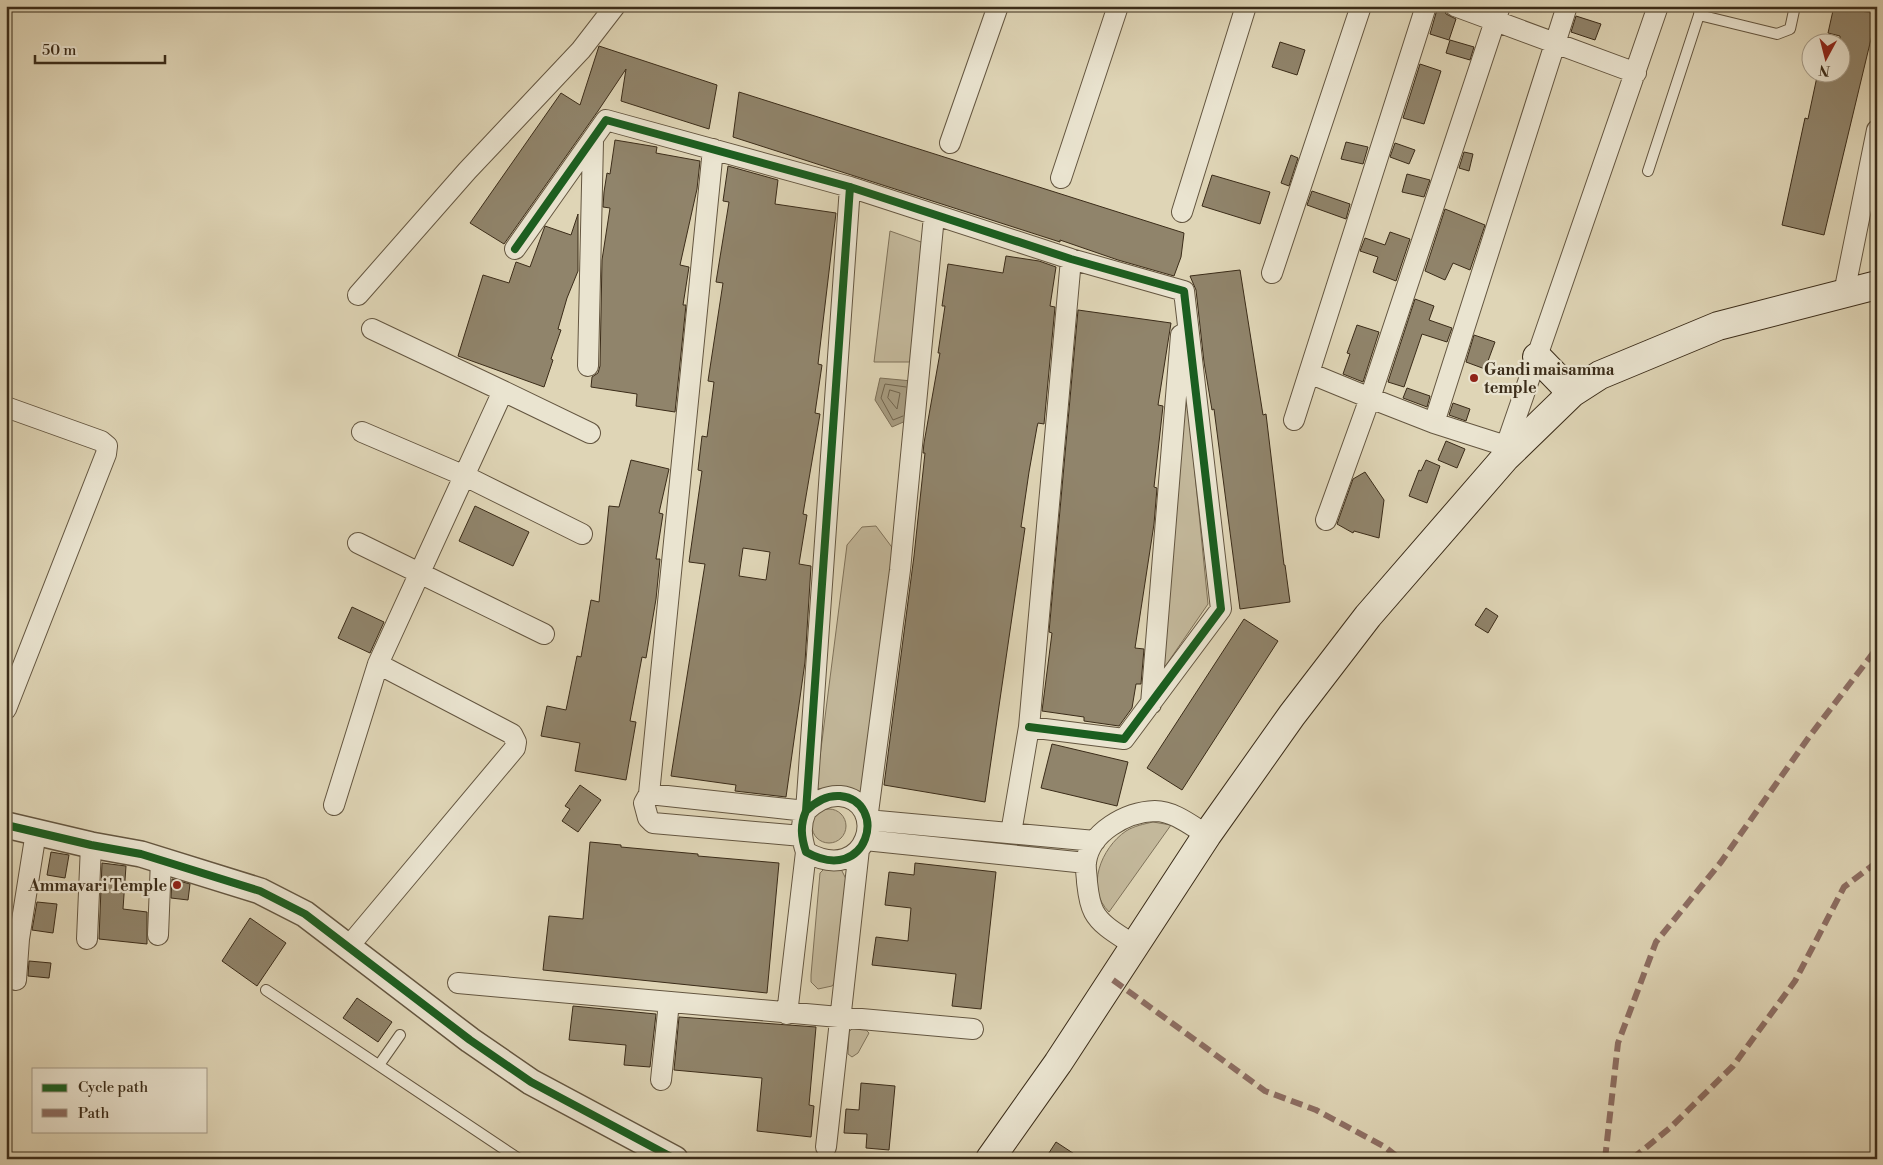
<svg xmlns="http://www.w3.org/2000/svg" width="1883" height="1165" viewBox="0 0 1883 1165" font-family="'Libre Bodoni',serif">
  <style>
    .green { fill: #c3b89b; stroke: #7f725a }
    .water { fill: #a79c81; stroke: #7c6f57 }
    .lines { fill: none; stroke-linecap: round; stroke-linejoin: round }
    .shore { stroke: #71644d; stroke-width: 1 }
    .building { fill: #90846b; stroke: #3b2c19; fill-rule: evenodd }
    .service-casing { stroke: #645640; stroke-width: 12 }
    .minor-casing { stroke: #645640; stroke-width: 22 }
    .tertiary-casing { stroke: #645640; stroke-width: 28 }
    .secondary-casing { stroke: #3b2c19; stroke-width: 30 }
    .service { stroke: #eae4d0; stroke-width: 10 }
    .minor { stroke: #eae4d0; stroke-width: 20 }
    .tertiary { stroke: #eae4d0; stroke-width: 25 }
    .secondary { stroke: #eae4d0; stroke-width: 28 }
    .quiet { stroke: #8d6e63; stroke-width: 6; stroke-dasharray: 12 6; stroke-linecap: butt }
    .cycleway-casing { stroke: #eae4d0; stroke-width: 11 }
    .cycleway { stroke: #1b5e20; stroke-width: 8 }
    .poi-dot { fill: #8f2418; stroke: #eae4d0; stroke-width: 2 }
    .labels { text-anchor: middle; stroke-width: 4.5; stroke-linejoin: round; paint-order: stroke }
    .poi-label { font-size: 16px; font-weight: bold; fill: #3b2c19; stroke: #eae4d0; text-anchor: start }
  </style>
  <rect width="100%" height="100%" fill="#dfd5b6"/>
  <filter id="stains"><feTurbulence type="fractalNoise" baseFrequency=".004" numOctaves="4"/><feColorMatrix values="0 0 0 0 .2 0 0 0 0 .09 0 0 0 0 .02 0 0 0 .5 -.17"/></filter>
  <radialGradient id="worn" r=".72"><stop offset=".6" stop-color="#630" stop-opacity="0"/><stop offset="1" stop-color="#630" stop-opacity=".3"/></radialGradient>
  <path class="green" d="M890,231L938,248L920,362H874Z
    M1186,384L1208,604L1164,668L1157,667Z
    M876,526L897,554L864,795L816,788L847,545L862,527Z
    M812 826a17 17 0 1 1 34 0a17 17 0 1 1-34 0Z
    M1153,822L1171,825L1109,912C1085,888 1101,848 1126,831C1134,826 1144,824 1153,822Z
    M840,867L846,879L836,981L832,986L818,989L811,982V975L820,873L824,869Z
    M852,1029L866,1030L869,1033L858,1053L852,1057L848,1054L849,1032Z"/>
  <path class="water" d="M880,378L912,381L908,420L892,427L875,400Z"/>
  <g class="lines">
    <path class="shore" d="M890,390L900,393L897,409L888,398Z
      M903,416L893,420L881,398L885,384L906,387"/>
  </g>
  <path class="building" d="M1438,6H1443L1446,14L1456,19L1449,40L1430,34Z
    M1834,6L1877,14L1824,235L1782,225L1805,118L1808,119L1818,72H1840V36L1828,33Z
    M1576,16L1601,24L1595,40L1571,32Z
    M1450,40L1474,47L1470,60L1446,53Z
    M1280,42L1305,50L1297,75L1272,67Z
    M599,46L717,85L709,129L621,101L626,69L598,111L504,244L470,223L561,93L580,105Z
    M1420,64L1441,71L1424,124L1403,118Z
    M739,92L1184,233L1181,257L1174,276L1118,260L1060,240V242L733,137Z
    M615,140L657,147L656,153L700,161L697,189L680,265L689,267L683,305H686L675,412L636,406L637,394L591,387L592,377L598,373L600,366L602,260L610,208L603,207L604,192L607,173L610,174Z
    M1346,142L1368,147L1363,164L1341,159Z
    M1395,143L1415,150L1409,164L1390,157Z
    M1464,152L1473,154L1469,171L1459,168Z
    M1291,155L1298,158L1289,186L1281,183Z
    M728,166L778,180L775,204L836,213L818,364L822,365L815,413L820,414L803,514L807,515L799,564L811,566L805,662L786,797L735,791L736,785L671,776L705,564L689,562L702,471L698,470L702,436L707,437L714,382L708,381L723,283L716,282L729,202L723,201ZM743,548L770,552L766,580L739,576Z
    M1407,174L1430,180L1424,197L1402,192Z
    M1212,175L1270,192L1260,224L1202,206Z
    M1312,191L1350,204L1346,219L1307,205Z
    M1445,209L1485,225L1470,270L1453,263L1445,280L1425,271Z
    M578,214V271L567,298L558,329L561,330L551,359L553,360L544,387L458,356L483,275L509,283L516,262L530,267L545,226L571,235Z
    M1390,232L1410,239L1396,281L1373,272L1378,257L1360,251L1365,238L1385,245Z
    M1006,256L1039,261L1056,267L1050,306L1055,307L1044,424L1038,423L1037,427L1029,472L1021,527L1025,528L985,802L884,785L914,556L925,453H923L924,443L940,353H938L945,306H942L948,264L1003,273Z
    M1240,270L1263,415L1266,414L1284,565H1285L1290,602L1240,609L1214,409L1212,410L1204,362L1196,290L1190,276Z
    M1415,299L1434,306L1429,320L1452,328L1447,342L1422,334L1404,387L1388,382Z
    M1078,310L1171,323L1158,405L1163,406L1154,487L1157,488L1154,524L1135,648L1144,649L1141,684H1136L1132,708L1119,726L1084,721V717L1042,711L1052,633L1049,632Z
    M1357,325L1379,332L1363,382L1343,374L1350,354L1347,353Z
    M1474,335L1495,342L1485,369L1466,362Z
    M1407,388L1430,396L1427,407L1403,398Z
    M1453,403L1470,409L1466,421L1449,415Z
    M1446,441L1465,449L1457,468L1438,460Z
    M631,460L669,469L659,513L663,514L656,559H660L656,599L646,658L642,657L630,721L636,722L626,780L575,771L580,743L541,736L547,706L566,710L577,656L581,657L591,600L599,602L609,506L619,507Z
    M1426,460L1440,466L1427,503L1409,496L1419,470L1421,471Z
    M1365,472L1384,500L1379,538L1354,531L1353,533L1337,524L1353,479Z
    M475,506L529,532L513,566L459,541Z
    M352,607L384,622L370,653L338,638Z
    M1486,608L1498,616L1488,633L1475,625Z
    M1244,619L1278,641L1182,790L1147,768Z
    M1052,744L1128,762L1117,806L1041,788Z
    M580,785L601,800L578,832L562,821L570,809L565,806Z
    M590,842L621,845V847L698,854V856L779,863L767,993L543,970L549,916L583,919Z
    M51,852L69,855L65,878L47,875Z
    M102,863L126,866L123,909L147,912V944L99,939Z
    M915,863L996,872L981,1009L952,1006L956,974L872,965L876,937L908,941L911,908L885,905L889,872L914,875Z
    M172,879L190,884L188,900L171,898Z
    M37,902L57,904L53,933L32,930Z
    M250,918L286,943L257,986L222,961Z
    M29,961L51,963L49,978L28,976Z
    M357,998L392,1022L378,1042L343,1018Z
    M573,1006L656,1014L650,1067L624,1065L626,1045L569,1040Z
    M679,1017L816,1027L809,1105L814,1106L811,1137L757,1131L762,1078L674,1070Z
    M861,1083L895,1086L889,1150L866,1148L867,1134L844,1133L846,1109L859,1110Z
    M1056,1142L1082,1159H1045Z"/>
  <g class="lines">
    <defs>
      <path id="service" d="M1700,6L1699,15L1777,34L1790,29L1795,6
        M1648,171L1699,15
        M266,990L519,1159
        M379,1065L400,1035"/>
      <path id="minor" d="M1455,6L1636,73
        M1500,6L1370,398L1434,423L1506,446
        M950,143L998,6
        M713,149L649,794L644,803L648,818L653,823L802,836
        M1061,178L1118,6
        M1182,212L1246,6
        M934,216L900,570L867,820L1095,841
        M515,249L606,120L850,187L1071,259L1184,291L1221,609L1124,739L1029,727
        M1272,273L1361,6
        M1844,293L1877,130
        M358,295L467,171L581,50L615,6
        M588,366L593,141
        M503,391L590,433
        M6,407L101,441L107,446L106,454L6,709
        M1294,420L1309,373
        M1434,423L1567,6
        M362,432L465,476L582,534
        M1505,458L1506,446L1658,6
        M1326,520L1370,398L1309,373L1426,6
        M358,543L544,634
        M1151,704L1181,335
        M649,794L806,811
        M334,805L378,664L503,391L372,329
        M806,811C815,802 827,795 840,796C889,801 869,887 806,852C801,837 800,825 806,811L850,187
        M1011,833L1029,727L1071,259
        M865,840L1086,863
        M158,935L161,860
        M87,939L91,845
        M349,946L515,748L516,742L512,734L378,664
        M1135,946C1121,936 1102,927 1094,912C1089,903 1088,891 1087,882C1087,876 1085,868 1086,862C1090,832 1126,812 1155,811C1174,811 1192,826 1207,835
        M16,980L19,939L36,832
        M458,983L973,1029
        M787,1014L806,852
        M661,1080L669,1002
        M826,1147L859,849"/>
      <path id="tertiary" d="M6,825L91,845L141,854L260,891L305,914L470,1040L531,1082L675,1159"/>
      <path id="secondary" d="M1537,357L1572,393
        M990,1159L1058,1063L1207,835L1292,715L1368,616L1505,458L1572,393L1600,375L1718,326L1877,285"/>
    </defs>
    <use href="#service" class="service-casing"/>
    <use href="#minor" class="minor-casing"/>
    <use href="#tertiary" class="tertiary-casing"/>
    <use href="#secondary" class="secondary-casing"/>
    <use href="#service" class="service"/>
    <use href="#minor" class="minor"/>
    <use href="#tertiary" class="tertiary"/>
    <use href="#secondary" class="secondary"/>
    <path class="quiet" d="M1113,980L1265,1091L1316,1110L1385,1147L1400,1159
      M1605,1159L1618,1043L1656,942L1721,862L1809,737L1877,648
      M1632,1159L1671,1127L1733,1066L1795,981L1844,887L1877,862"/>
    <defs>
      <path id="cycleway" d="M515,249L606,120L850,187L1071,259L1184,291L1221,609L1124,739L1029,727
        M806,811C815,802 827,795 840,796C889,801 869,887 806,852C801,837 800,825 806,811L850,187
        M6,825L91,845L141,854L260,891L305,914L470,1040L531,1082L675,1159"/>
    </defs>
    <use href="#cycleway" class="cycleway-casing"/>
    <use href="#cycleway" class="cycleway"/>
  </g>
  <g class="poi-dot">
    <circle cx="1474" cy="378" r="5"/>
    <circle cx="177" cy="885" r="5"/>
  </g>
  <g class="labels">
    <g class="poi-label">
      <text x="1484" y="375">Gandi maisamma<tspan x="1484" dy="18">temple</tspan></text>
      <text x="167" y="891" text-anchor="end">Ammavari Temple</text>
    </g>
  </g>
  <rect width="1883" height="1165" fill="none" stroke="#dfd5b6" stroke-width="25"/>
  <rect x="8" y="8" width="1868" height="1150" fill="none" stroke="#3b2c19" stroke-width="2.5"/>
  <rect x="12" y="12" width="1858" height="1140" fill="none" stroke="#3b2c19"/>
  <rect x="32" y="1068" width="175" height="65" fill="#eae4d0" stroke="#a49a87"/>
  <rect x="42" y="1084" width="25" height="8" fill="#1b5e20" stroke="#a49a87"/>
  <text x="78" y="1092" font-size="15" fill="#3b2c19">Cycle path</text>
  <rect x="42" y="1109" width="25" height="8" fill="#8d6e63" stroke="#a49a87"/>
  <text x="78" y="1118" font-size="15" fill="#3b2c19">Path</text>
  <g transform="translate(1826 58) rotate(187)"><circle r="24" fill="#eae4d0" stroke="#a49a87"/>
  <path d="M0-4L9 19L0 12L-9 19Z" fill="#8f2418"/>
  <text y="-8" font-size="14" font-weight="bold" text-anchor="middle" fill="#3b2c19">N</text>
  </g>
  <path d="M35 55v8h130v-8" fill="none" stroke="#3b2c19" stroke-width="2.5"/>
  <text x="42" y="55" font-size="15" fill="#3b2c19" stroke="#eae4d0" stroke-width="4" paint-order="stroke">50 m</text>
  <rect width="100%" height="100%" filter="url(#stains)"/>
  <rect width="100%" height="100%" fill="url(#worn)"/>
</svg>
